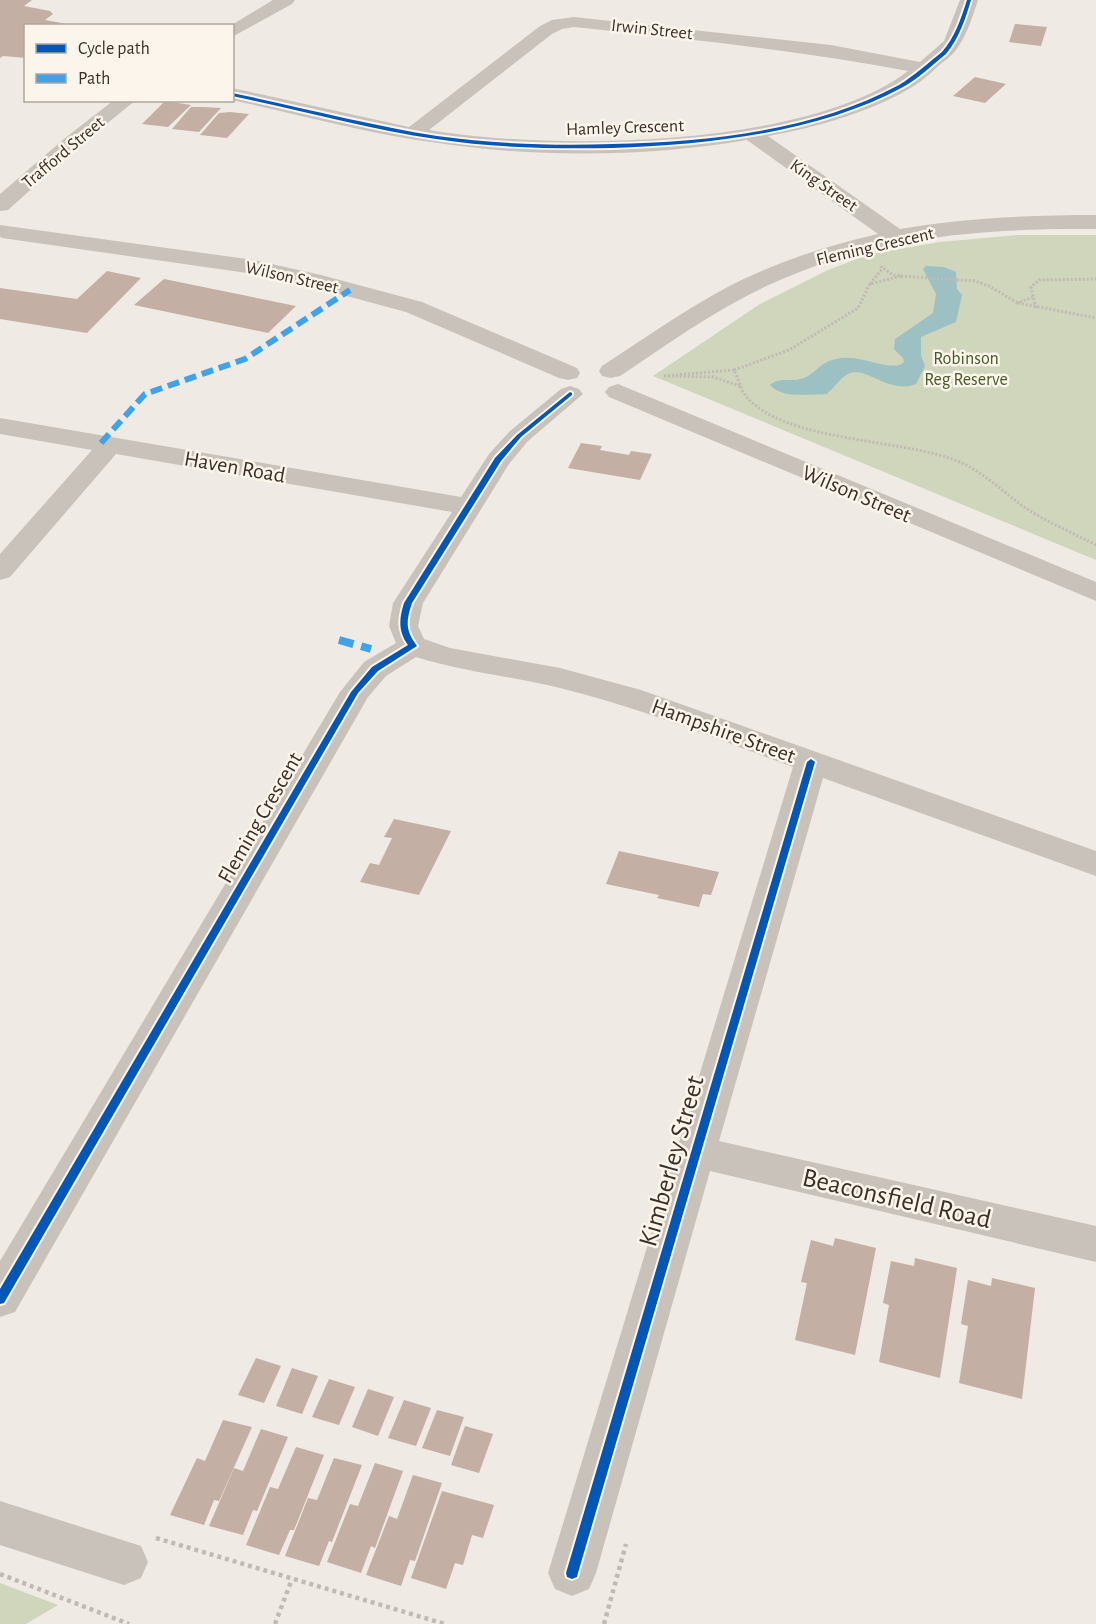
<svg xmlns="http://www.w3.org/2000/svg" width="1096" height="1624" viewBox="0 0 1096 1624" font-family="'Alegreya Sans',sans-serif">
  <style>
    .green { fill: #cfd6bc }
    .water { fill: #9dc1c2 }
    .building { fill: #c4afa4 }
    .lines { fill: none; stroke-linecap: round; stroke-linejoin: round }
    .path-far1 { stroke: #c1bab4; stroke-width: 3; stroke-dasharray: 2 2; stroke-linecap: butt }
    .path { stroke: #c1bab4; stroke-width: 4.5; stroke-dasharray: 4 4; stroke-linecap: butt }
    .minor { fill: #c9c2bb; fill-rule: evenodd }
    .quiet-far1 { stroke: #3fa3eb; stroke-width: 6; stroke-dasharray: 12 6; stroke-linecap: butt }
    .quiet { stroke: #3fa3eb; stroke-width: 8; stroke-dasharray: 15 8; stroke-linecap: butt }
    .cycleway-casing { stroke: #fbf5eb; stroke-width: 4 }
    .cycleway { fill: #0057b8; fill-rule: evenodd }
    .labels { text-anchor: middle; stroke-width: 5; stroke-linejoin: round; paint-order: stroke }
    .far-street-label { font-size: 18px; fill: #3a2f29; stroke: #fbf5eb }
    .far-park-label { font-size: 18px; fill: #475b2b; stroke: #fbf5eb }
    .street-label { font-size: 22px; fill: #3a2f29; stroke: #fbf5eb }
    .near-street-label { font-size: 27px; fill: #3a2f29; stroke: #fbf5eb }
  </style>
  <rect width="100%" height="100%" fill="#efeae3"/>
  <path class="green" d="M1018,235H1096V560L653,376L760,304L828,270L870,254L940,242Z
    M0,1583L58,1605L26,1624H0Z"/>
  <path class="water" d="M926,266L944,267L956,272L957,289L962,295L956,322L921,337V356L925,366L916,384C889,395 866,365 848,374C839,379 835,387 827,394C810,394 782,399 770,385C779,377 790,382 801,379C813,376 820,363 832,360C859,352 878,369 900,365L904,362L903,358L894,349L895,339L933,313L936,294L923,269Z"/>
  <path class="building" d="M0,0H32L24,6L50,11L53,14L45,20L78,26H26V58L3,56L0,58Z
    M1015,24L1047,27L1041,46L1009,42Z
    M975,77L1006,84L985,103L953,96Z
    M165,101L191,105L168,127L142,124Z
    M191,107H203L221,108L199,132L172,129Z
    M230,112L249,114L227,138L200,135L219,113Z
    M107,271L141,278L87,333L0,319V288L77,299Z
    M164,279L296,306L268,333L134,305Z
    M581,443L602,446L600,450L629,455L631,451L652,454L640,480L568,468Z
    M394,819L451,831L419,895L360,882L370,863L379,865L392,838L384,837Z
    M619,851L719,872L711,895L703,894L699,907L657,898L659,895L606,884Z
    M835,1238L876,1248L855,1355L795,1340L807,1283L801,1282L811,1240L833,1246Z
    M915,1258L957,1268L940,1378L879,1362L889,1305L883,1303L891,1261L914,1266Z
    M992,1278L1035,1288L1022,1399L959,1383L968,1326L961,1324L968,1280L991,1286Z
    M256,1358L281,1366L264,1403L238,1395Z
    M292,1368L318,1376L302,1414L276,1406Z
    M329,1379L355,1387L339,1425L312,1417Z
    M368,1389L394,1397L378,1436L352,1427Z
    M404,1400L431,1408L416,1446L388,1438Z
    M437,1410L464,1417L450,1456L422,1448Z
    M223,1420L252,1427L219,1501L214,1500L204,1525L170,1515L197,1458L205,1461Z
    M465,1426L493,1434L479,1473L451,1465Z
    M261,1429L288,1437L257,1511L253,1510L243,1535L209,1526L234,1468L243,1471Z
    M296,1447L324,1455L294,1530H290L279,1555L246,1545L270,1487L278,1489Z
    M334,1458L362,1465L332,1542L329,1541L319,1566L285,1556L308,1498L317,1500Z
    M375,1463L403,1471L375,1548L371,1546L361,1573L327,1562L350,1504L358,1506Z
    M413,1475L442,1483L415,1561L410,1560L401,1586L366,1575L389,1516L397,1519Z
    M442,1491L494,1505L483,1538L472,1535L463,1565L455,1563L446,1589L411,1578Z"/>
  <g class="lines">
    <path class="path-far1" d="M881,266L882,269L870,284L901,276L893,275L882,267
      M901,276L975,281L989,286L1018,303
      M870,284L858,308L789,350L734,370C738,378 740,388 745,395C783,443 904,438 960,462C985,473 1005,494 1027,509C1049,523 1073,533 1096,545
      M1033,297L1018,303L1096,318
      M1036,308L1031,287L1039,280L1096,279
      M734,370L663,376L713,377L740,386"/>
    <path class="path" d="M156,1538L445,1624
      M0,1574L129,1624
      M275,1624L292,1579
      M604,1624L626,1544"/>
    <path class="minor" d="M273,0H295L292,4L232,37V26H230Z
      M960,0H978C972,18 967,35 956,50C950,58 942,62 936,68C902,104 817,128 768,136L900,229C965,218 1030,215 1096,215V229C987,228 880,236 780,280C723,304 671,342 620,376L611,378L602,376L599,371L602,366C655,332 706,294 764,270C801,254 839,243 878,234L747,140C646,157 539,158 438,143C369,134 301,115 232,100V88L409,127L540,26L552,20L574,17L831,45L920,62L944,41ZM574,27C686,39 798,50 908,71C808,148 551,151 429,130L552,34L562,29Z
      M114,100H136L78,147L8,210L0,211V194L64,139Z
      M0,225L254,260L321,275L422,302L577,368L580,373L577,378L568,380L559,378L406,312L317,288L254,274L2,238L0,237Z
      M618,384L1096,582V601L609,397L605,392L609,387Z
      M570,386L579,389L583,394L528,441L509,464L423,603L418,626L424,639L450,648L560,668L641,690L1096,851V876L823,778L719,1141L1096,1226V1262L710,1171L596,1573L589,1589L572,1596L555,1589L548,1573L793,767C716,739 639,707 560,688C512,676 463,672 416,657L386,676L368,697L15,1312L0,1317V1261L340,692L364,662L396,643L389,626L393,603L452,512L116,454L10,577L0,580V554L92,450L0,434V418L461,497L489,454L510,431L561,389Z
      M0,1501L141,1546L148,1562L141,1578L124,1585L0,1545Z"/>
    <path class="quiet-far1" d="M101,443L145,394L245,359L350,290"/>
    <path class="quiet" d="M339,640L371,649"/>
    <defs>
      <path id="cycleway" d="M967,0H971C965,20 959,38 946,54C932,65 918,79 903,87C818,133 707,145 612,148C554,149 494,148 436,139C368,129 300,110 232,96V93C300,107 368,125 437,136C495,144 554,146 613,144C708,142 814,131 899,85C914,76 928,63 942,52C955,37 961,19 967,0Z
        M570,392L572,393V395L521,437L501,461L412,603C406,621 405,630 417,646L378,671L358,693L4,1303L0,1304V1289L351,692L372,667L408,645C398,631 399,619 404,603L495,458L517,435Z
        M811,759L815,762L578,1573L577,1577L572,1579L567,1577L566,1573L807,762Z"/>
    </defs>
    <use href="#cycleway" class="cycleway-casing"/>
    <use href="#cycleway" class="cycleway"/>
  </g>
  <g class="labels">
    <g class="far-street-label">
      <text transform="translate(652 29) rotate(6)" y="6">Irwin Street</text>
      <text transform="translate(625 127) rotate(-2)" y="6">Hamley Crescent</text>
      <text transform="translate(63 152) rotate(-40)" y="6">Trafford Street</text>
      <text transform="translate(824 185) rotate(35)" y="6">King Street</text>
      <text transform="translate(875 246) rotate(-13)" y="6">Fleming Crescent</text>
      <text transform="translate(292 277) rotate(13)" y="6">Wilson Street</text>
    </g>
    <g class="far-park-label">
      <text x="966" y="364">Robinson<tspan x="966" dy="21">Reg Reserve</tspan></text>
    </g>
    <g class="street-label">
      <text transform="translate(235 466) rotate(10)" y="8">Haven Road</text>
      <text transform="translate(857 493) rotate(23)" y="8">Wilson Street</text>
      <text transform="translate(724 730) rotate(20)" y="8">Hampshire Street</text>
      <text transform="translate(259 817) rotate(-60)" y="8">Fleming Crescent</text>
    </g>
    <g class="near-street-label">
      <text transform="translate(671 1161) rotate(-74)" y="9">Kimberley Street</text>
      <text transform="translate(897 1198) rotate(13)" y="9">Beaconsfield Road</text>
    </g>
  </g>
  <rect x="24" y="24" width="210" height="78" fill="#fbf5eb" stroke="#aea69d" stroke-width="1.5"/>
  <rect x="36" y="44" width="30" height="9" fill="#0057b8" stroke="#aea69d" stroke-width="1.5"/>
  <text x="78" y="54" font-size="18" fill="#3a2f29">Cycle path</text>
  <rect x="36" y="74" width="30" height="9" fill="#3fa3eb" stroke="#aea69d" stroke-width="1.5"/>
  <text x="78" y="84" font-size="18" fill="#3a2f29">Path</text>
</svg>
